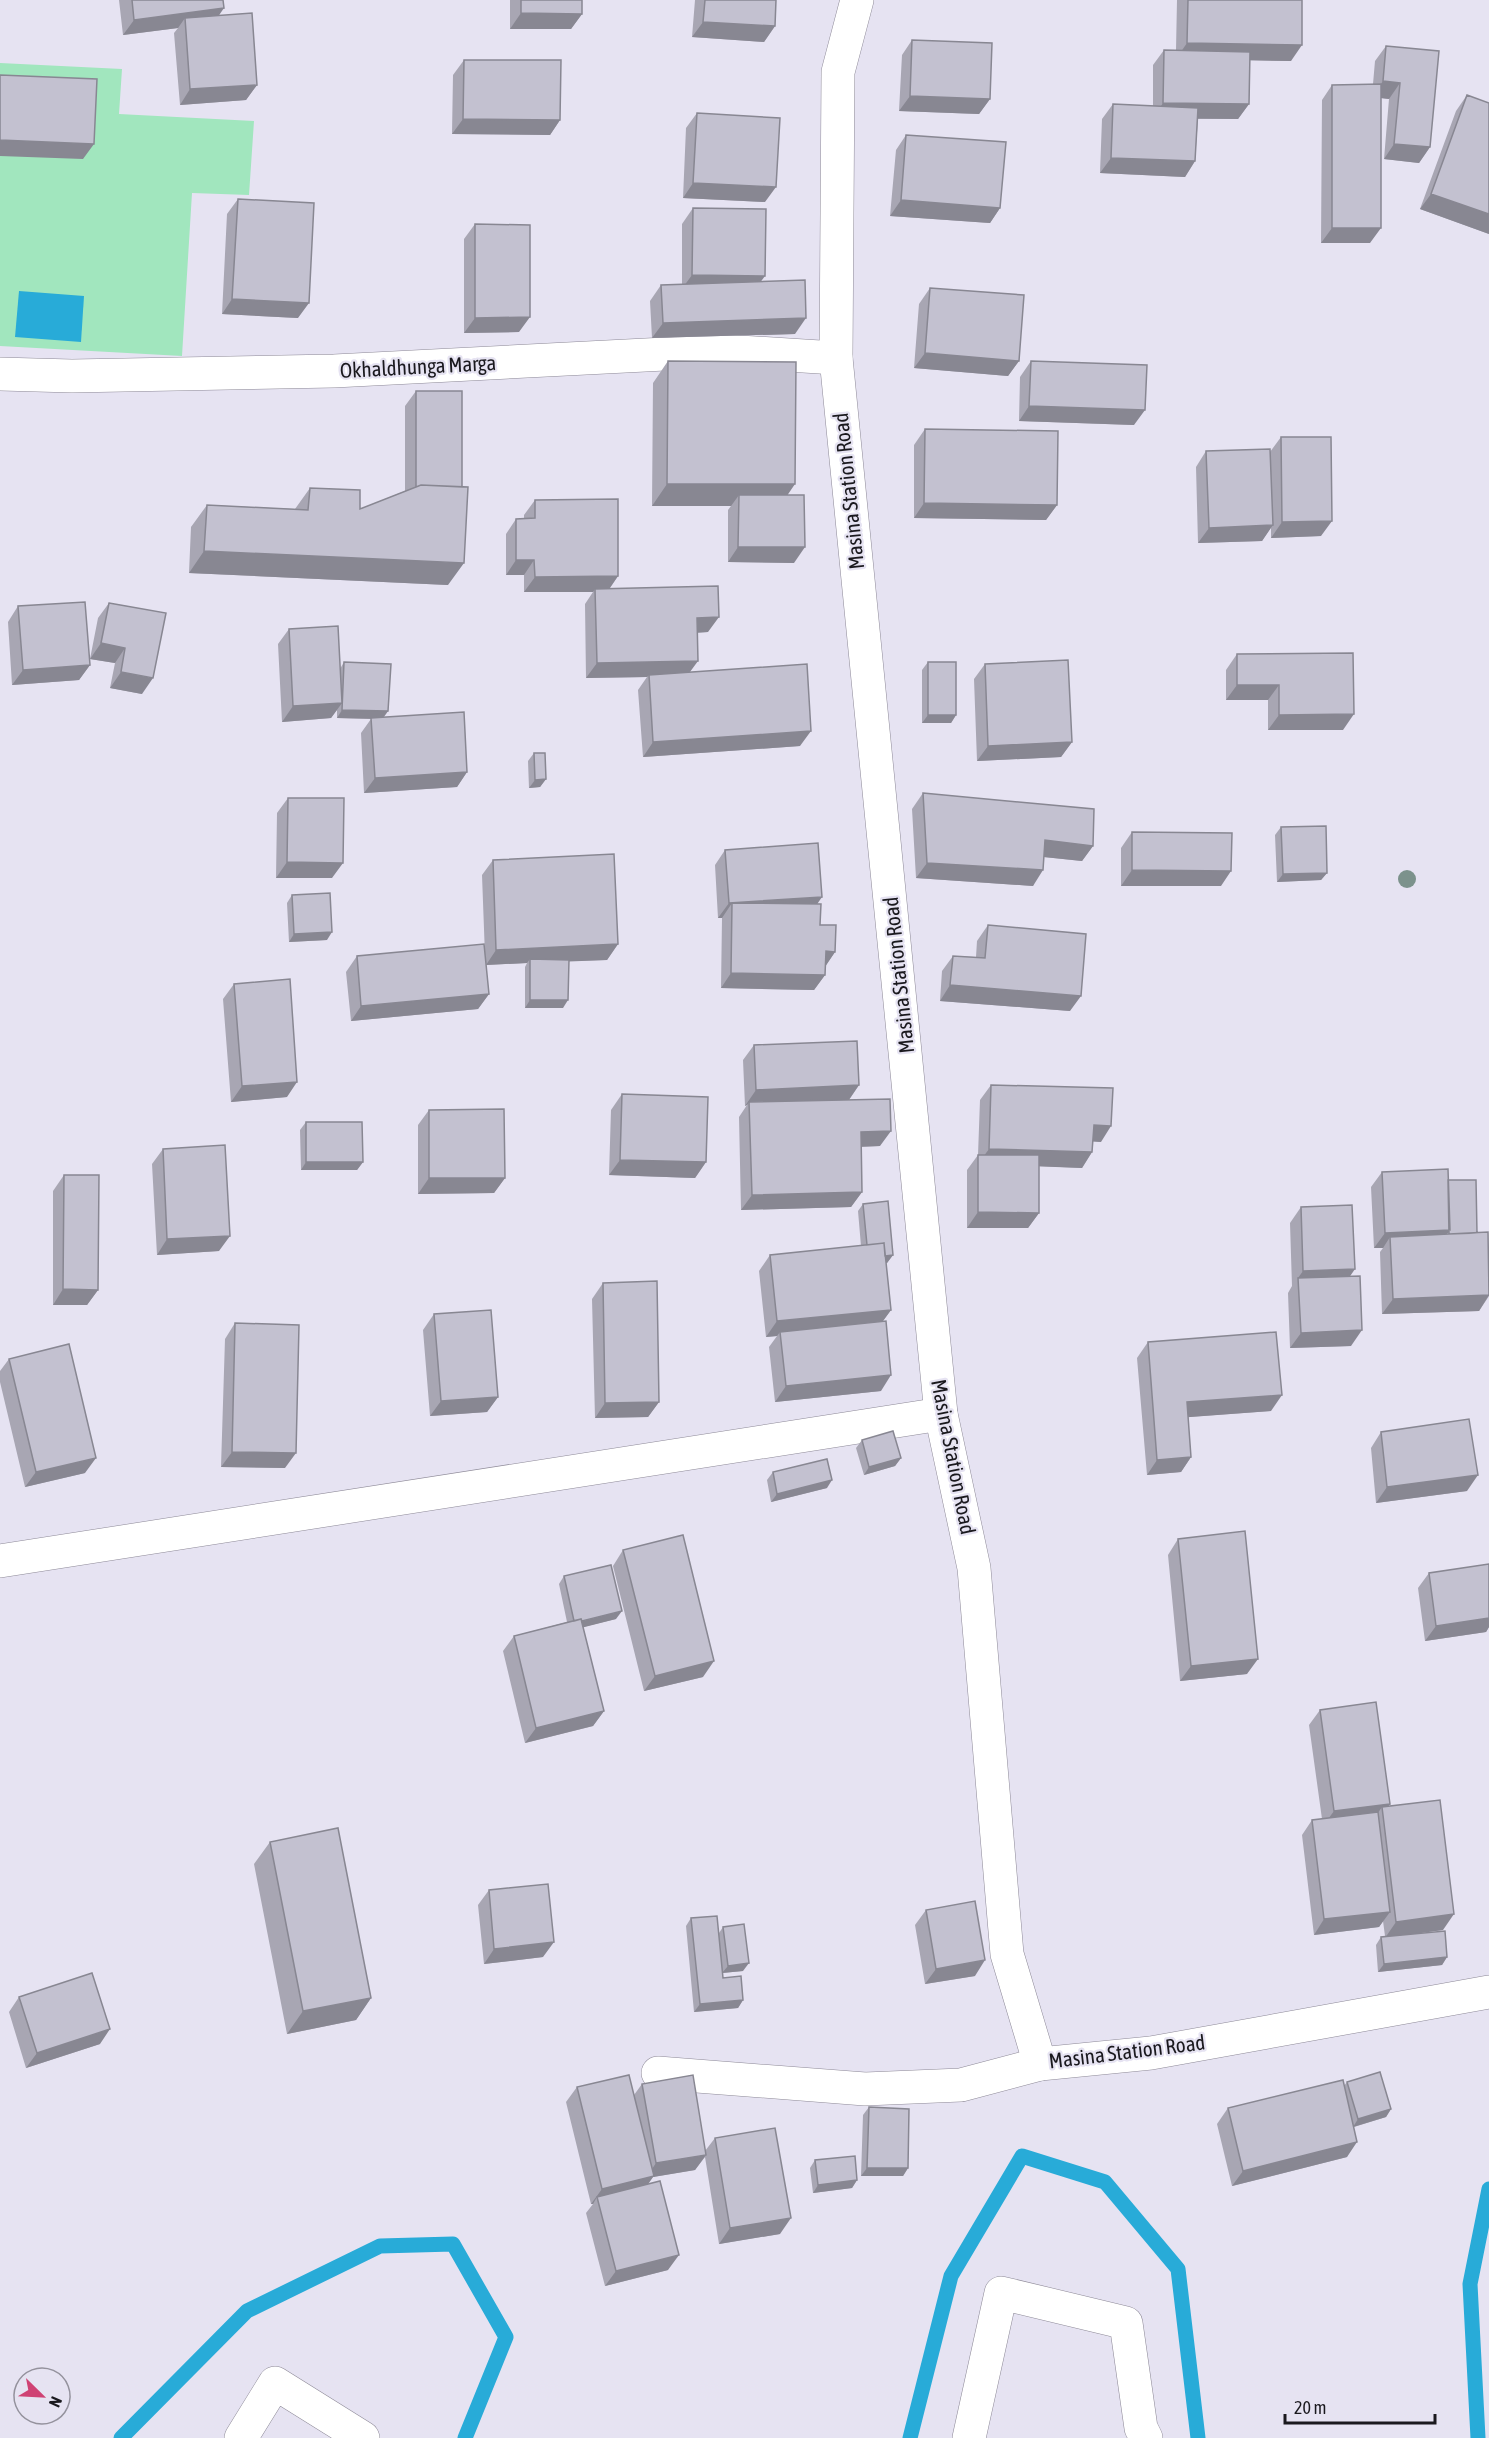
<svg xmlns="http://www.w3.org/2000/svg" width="1489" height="2438" viewBox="0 0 1489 2438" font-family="'Asap Condensed',sans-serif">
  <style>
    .green { fill: #a1e6be }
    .water { fill: #28abd8 }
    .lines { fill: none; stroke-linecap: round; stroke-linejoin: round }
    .stream { stroke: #28abd8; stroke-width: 15 }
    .minor-casing { stroke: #8d8997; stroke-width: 34 }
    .tertiary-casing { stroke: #8d8997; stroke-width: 34 }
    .minor { stroke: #fff; stroke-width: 33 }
    .tertiary { stroke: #fff; stroke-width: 33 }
    .tree { fill: #7c928c }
    .wall { fill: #a8a6b3 }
    .shaded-wall { fill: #888792 }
    .building { fill: #c3c1d0; stroke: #888792; stroke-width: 1.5 }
    .labels { text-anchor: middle; stroke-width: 4.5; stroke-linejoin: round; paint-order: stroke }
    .street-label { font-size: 21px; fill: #1a191e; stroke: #e6e3f2 }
  </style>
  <rect width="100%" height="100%" fill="#e6e3f2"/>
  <path class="green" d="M0,63L122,69L119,114L254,121L249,195L192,193L182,356L0,346Z"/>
  <path class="water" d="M19,291L84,296L81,342L15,337Z"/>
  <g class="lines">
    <path class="stream" d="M121,2438L247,2311L380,2246L453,2244L506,2337L465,2438
      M910,2438L951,2276L1022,2156L1105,2182L1178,2269L1198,2438
      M1478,2438L1470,2284L1489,2189"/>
    <defs>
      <path id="minor" d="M0,374L72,376L334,371L724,351L836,358
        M0,1561L941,1414
        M658,2073L865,2089L961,2085L1040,2064
        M241,2438L275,2383L363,2438
        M969,2438L1001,2293L1126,2323L1141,2428L1146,2438"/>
      <path id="tertiary" d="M857,0L838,72L836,358L941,1414L974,1568L1007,1954L1040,2064L1151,2053L1489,1992"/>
    </defs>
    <use href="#minor" class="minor-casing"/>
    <use href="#tertiary" class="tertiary-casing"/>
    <use href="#minor" class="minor"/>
    <use href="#tertiary" class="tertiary"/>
  </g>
  <circle class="tree" cx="1407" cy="879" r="9"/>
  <path class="wall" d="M119,0H223L219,15L257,85L246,100L180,105L174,33L178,28L123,35Z
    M510,0H582V14L571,29H510Z
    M695,0H776L775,26L764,42L692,37Z
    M1177,0H1302L1291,61L1250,60L1249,104L1238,119H1198L1195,161L1185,177L1100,173L1102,119L1113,104L1153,106V65L1164,50H1176Z
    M912,40L990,99L979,114L899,111L902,55Z
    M1386,46L1430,147L1419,163L1384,159L1389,99L1381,98L1370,243H1321L1322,100L1332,85L1373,84L1375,61Z
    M464,60L560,120L550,135L452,134L453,75Z
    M1467,95L1489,234L1420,209L1456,111Z
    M697,113L765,202L683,198L686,128Z
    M906,135L1000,208L990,223L890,216L896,150Z
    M238,199L298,318L222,314L227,214Z
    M693,208L761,282L795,334L652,338L650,301L661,285H682V224Z
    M475,224L519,332L464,333V239Z
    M930,288L1019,361L1008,376L914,368L919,304Z
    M668,361L788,495L794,563L728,562V510L731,506H652L653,383Z
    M1031,361L1134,425L1019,421L1020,377Z
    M416,391L448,585L189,573L191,527L207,505L295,509L310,488L360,509L405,491V406Z
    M925,429L1057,505L1046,520L914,518V445Z
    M1281,437L1321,536L1271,538V527L1262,541L1198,543L1196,467L1206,451L1270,452Z
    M535,500L618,576L610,588L708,632L697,633L690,672L800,746L643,757L638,690L647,677L586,678L585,604L593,592H524V575H506V534L516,519H524V515Z
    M109,603L142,694L110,688L115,663L90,659L98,618Z
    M18,606L90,665L79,680L12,685L8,622Z
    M289,629L340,669L344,662L388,711L384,717L467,772L457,787L364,793L361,733L371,719L337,718V710L331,718L282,722L278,644Z
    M1237,654L1343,730H1268V700H1226V670Z
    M928,662L956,715L951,723H922V670Z
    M985,664L1072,742L1061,757L977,761L974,679Z
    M534,753L546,779L540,787L529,788L528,761Z
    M923,793L1093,846L1082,861L1044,857L1033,886L916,878L912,809Z
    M288,798L332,878H276L277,813Z
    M1281,827L1327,873L1321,880L1277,882L1275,835Z
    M1132,832L1221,886H1121V848Z
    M725,850L817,904L820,925L835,952L825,966V975L814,990L721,988L722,918H718L715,865Z
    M493,860L618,944L607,960L569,961L563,1008H525V967L527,963L486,965L489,994L478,1009L351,1021L346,972L357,956H485L482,875Z
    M292,895L327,940L289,942L287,903Z
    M988,925L1070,1011L940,1001L942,971L953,956L976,957L977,941Z
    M234,984L287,1097L231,1102L223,999Z
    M754,1045L859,1085L849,1100L880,1146L861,1147L862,1192L851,1207L741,1210L739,1117L747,1105L745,1106L743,1060Z
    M991,1085L1101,1142L1093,1141L1092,1152L1082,1168L1039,1166V1213L1028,1228H967V1170L978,1155L980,1100Z
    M622,1094L706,1162L695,1178L609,1175L611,1110Z
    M429,1110L505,1178L494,1193L418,1194V1125Z
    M306,1122L363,1162L357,1170H301L300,1130Z
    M163,1149L219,1251L157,1255L152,1164Z
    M1382,1172L1448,1180L1477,1233L1489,1276V1296L1479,1311L1382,1314L1380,1252L1383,1248H1374L1371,1187Z
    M64,1175L98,1290L87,1305H53V1191Z
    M863,1204L893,1255L887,1263H886L891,1310L883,1321L881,1391L775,1402L769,1347L777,1336L766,1337L759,1271L770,1255L861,1246L858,1211Z
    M1301,1207L1350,1276L1351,1346L1290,1348L1288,1293L1292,1286L1290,1223Z
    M603,1283L659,1402L648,1417L595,1418L592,1299Z
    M434,1314L498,1397L487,1412L430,1416L423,1330Z
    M235,1323L285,1468L221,1467L225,1339Z
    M1148,1342L1271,1411L1188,1417L1191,1457L1181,1472L1147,1475L1137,1358Z
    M9,1359L85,1473L25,1487L0,1382V1371Z
    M1381,1432L1467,1491L1376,1503L1371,1448Z
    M862,1440L901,1458L895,1466L864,1475L856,1448Z
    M773,1472L827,1488L771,1502L767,1480Z
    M1178,1539L1247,1674L1180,1681L1168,1555Z
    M623,1550L703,1677L644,1691L613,1566Z
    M1489,1564V1627L1486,1632L1425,1641L1418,1588L1429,1573Z
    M564,1576L616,1619L583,1627L604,1711L593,1726L525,1743L503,1651L514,1636L567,1622L559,1584Z
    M1320,1710L1390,1804L1388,1806L1443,1930L1417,1933L1447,1957L1442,1965L1378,1972L1376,1945L1381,1937L1385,1936L1383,1921L1379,1927L1314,1935L1302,1835L1312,1820L1322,1819L1309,1725Z
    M270,1842L371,1998L356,2020L287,2034L254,1864Z
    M489,1890L543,1957L484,1964L478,1905Z
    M926,1910L975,1976L925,1984L915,1925Z
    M691,1918L719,1933L723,1927L743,1971L722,1973L723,1978L743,2000L738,2008L694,2012L686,1926Z
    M19,1997L100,2044L26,2068L9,2012Z
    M1347,2082L1391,2109L1386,2117L1354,2127L1347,2157L1232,2186L1217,2124L1228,2108L1344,2086Z
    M642,2084L705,2151L715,2138L780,2234L719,2244L705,2157L695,2170L653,2177L648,2184L668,2270L605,2286L586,2213L593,2204H591L566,2102L577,2087L634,2095Z
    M869,2107L908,2168L903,2176H861L863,2115Z
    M815,2160L857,2180L852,2188L813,2193L810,2168Z"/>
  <path class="shaded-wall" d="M224,8L213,24L185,18L178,28L123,35L134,20Z
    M521,13L582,14L571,29H510Z
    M703,22L775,26L764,42L692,37Z
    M1187,43L1302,45L1291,61L1176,59Z
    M1383,81L1400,83L1389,99L1372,97Z
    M257,85L246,100L180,105L190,89Z
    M910,96L990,99L979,114L899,111Z
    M1163,103L1249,104L1238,119L1153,118Z
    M463,119L560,120L550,135L452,134Z
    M0,140L94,144L83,159L0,156Z
    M1394,144L1430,147L1419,163L1384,159Z
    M1111,158L1195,161L1185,177L1100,173Z
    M693,183L776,187L765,202L683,198Z
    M1431,194L1489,214V234L1420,209Z
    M901,200L1000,208L990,223L890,216Z
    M1332,228H1381L1370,243H1321Z
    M692,275L765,276L754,291L681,290Z
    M232,299L309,303L298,318L222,314Z
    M530,317L519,332L464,333L475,318Z
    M806,318L795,334L652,338L663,323Z
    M925,353L1019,361L1008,376L914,368Z
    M1029,406L1145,410L1134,425L1019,421Z
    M667,484H795L780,506L739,495L731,506H652Z
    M924,503L1057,505L1046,520L914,518Z
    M1332,521L1321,536L1271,538L1282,522Z
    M1273,525L1262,541L1198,543L1209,528Z
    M738,547H805L794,563L728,562Z
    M204,551L464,563L448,585L189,573Z
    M516,560H534L524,575H506Z
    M618,576L607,592L595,589L593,592H524L535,577Z
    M719,617L708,632L686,633L697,618Z
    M101,643L125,648L115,663L90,659Z
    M698,661L687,676L649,675L647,677L586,678L597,663Z
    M90,665L79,680L12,685L23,670Z
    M121,672L153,678L142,694L110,688Z
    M1237,685H1279L1268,700H1226Z
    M342,703L331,718L282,722L293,706Z
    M342,710L388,711L382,719L337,718Z
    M1354,714L1343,730H1268L1279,715Z
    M928,715H956L951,723H922Z
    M811,731L800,746L643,757L653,742Z
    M1072,742L1061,757L977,761L988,746Z
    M467,772L457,787L364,793L375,778Z
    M546,779L540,787L529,788L535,780Z
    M1045,840L1093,846L1082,861L1034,856Z
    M287,862L343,863L332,878H276Z
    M927,863L1043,870L1033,886L916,878Z
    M1132,870L1231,871L1221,886H1121Z
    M1327,873L1321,880L1277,882L1283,874Z
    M822,897L811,913L732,903L722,918H718L729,903Z
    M332,932L327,940L289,942L294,934Z
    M618,944L607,960L530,963V959L527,963L486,965L496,950Z
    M826,951L835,952L825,967Z
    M731,973L825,975L814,990L721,988Z
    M950,985L1081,996L1070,1011L940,1001Z
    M489,994L478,1009L351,1021L361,1006Z
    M530,1000H568L563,1008H525Z
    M297,1082L287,1097L231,1102L242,1086Z
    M859,1085L848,1101L749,1102L747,1105L745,1106L756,1090Z
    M1094,1125L1111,1126L1101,1142L1083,1141Z
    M891,1131L880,1146L850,1147L861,1132Z
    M989,1149L1092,1152L1082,1168L978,1164Z
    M620,1160L706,1162L695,1178L609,1175Z
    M306,1162H363L357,1170H301Z
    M429,1178H505L494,1193L418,1194Z
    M862,1192L851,1207L741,1210L752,1195Z
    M978,1212L1039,1213L1028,1228H967Z
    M1450,1230L1439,1245L1390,1237L1383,1248H1374L1385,1233Z
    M230,1236L219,1251L157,1255L167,1239Z
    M893,1255L887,1263L874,1265L879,1257Z
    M1355,1269L1344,1285L1298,1278L1303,1271Z
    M63,1289L98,1290L87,1305H53Z
    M1489,1295L1479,1311L1382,1314L1393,1299Z
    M891,1310L880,1325L780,1332L777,1336L766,1337L777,1321Z
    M1362,1330L1351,1346L1290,1348L1301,1333Z
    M891,1375L881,1391L775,1402L786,1386Z
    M1282,1395L1271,1411L1177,1418L1187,1402Z
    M498,1397L487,1412L430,1416L441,1401Z
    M659,1402L648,1417L595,1418L605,1403Z
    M232,1452L296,1453L285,1468L221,1467Z
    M1191,1457L1181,1472L1147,1475L1157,1460Z
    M96,1458L85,1473L25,1487L36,1472Z
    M901,1458L895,1466L864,1475L869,1467Z
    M1478,1475L1467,1491L1376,1503L1387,1487Z
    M832,1480L827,1488L771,1502L777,1494Z
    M622,1611L616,1619L569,1631L575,1623Z
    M1489,1618V1627L1486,1632L1425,1641L1436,1626Z
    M1258,1659L1247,1674L1180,1681L1191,1666Z
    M714,1661L703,1677L644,1691L655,1676Z
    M604,1711L593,1726L525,1743L536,1728Z
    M1390,1804L1383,1814L1382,1807L1373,1820L1323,1826L1334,1811Z
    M1390,1912L1379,1927L1314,1935L1324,1919Z
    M1454,1914L1443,1930L1385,1938L1396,1922Z
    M554,1942L543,1957L484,1964L494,1949Z
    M1447,1957L1442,1965L1378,1972L1384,1964Z
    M985,1960L975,1976L925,1984L936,1969Z
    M749,1963L743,1971L722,1973L728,1966Z
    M371,1998L356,2020L287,2034L303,2011Z
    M743,2000L738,2008L694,2012L700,2004Z
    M110,2029L100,2044L26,2068L37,2053Z
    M1391,2109L1386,2117L1353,2127L1358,2119Z
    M1357,2142L1347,2157L1232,2186L1243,2171Z
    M706,2155L695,2170L653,2177L643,2191L597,2197L593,2204H591L602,2189L646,2178L656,2163Z
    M867,2168H908L903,2176H861Z
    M857,2180L852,2188L813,2193L818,2185Z
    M791,2218L780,2234L719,2244L730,2228Z
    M679,2255L668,2270L605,2286L616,2271Z"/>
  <path class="building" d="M132,0H223L224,8L134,20Z
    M521,0H582V14L521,13Z
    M705,0H776L775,26L703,22Z
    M1188,0H1302V45L1187,43Z
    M252,13L257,85L190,89L185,18Z
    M912,40L992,43L990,99L910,96Z
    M1386,46L1439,51L1430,147L1394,144L1400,83L1383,81Z
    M1164,50L1250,52L1249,104L1163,103Z
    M464,60H561L560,120L463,119Z
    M0,75L97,79L94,144L0,140Z
    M1381,84V228H1332V85Z
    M1467,95L1489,103V214L1431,194Z
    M1113,104L1198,108L1195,161L1111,158Z
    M697,113L780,118L776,187L693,183Z
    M906,135L1006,142L1000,208L901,200Z
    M238,199L314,203L309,303L232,299Z
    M693,208L766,209L765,276L692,275Z
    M475,224L530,225V317L475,318Z
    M805,280L806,318L663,323L661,285Z
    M930,288L1024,295L1019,361L925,353Z
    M668,361L796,362L795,484H667Z
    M1031,361L1147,365L1145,410L1029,406Z
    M416,391H462V487L421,485L416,487Z
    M925,429L1058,431L1057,505L924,503Z
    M1281,437H1331L1332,521L1282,522Z
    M1270,449L1273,525L1209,528L1206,451Z
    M421,485L468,487L464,563L204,551L207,505L308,510L310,488L360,490V509Z
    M739,495H804L805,547H738Z
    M618,499V576L535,577L534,560H516V519L535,518V500Z
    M718,586L719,617L697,618L698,661L597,663L595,589Z
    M85,602L90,665L23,670L18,606Z
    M109,603L166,613L153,678L121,672L125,648L101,643Z
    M338,626L342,703L293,706L289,629Z
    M1353,653L1354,714L1279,715V685H1237V654Z
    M1068,660L1072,742L988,746L985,664Z
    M344,662L391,664L388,711L342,710Z
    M928,662H956V715H928Z
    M807,664L811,731L653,742L649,675Z
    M464,712L467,772L375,778L371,718Z
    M534,753H545L546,779L535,780Z
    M923,793L1094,809L1093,846L1045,840L1043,870L927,863Z
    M288,798H344L343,863L287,862Z
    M1326,826L1327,873L1283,874L1281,827Z
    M1132,832L1232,833L1231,871L1132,870Z
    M818,843L822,897L729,903L725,850Z
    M614,854L618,944L496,950L493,860Z
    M330,893L332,932L294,934L292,895Z
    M732,903L821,904L820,925H836L835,952L826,951L825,975L731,973Z
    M988,925L1086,934L1081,996L950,985L953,956L985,958Z
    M484,944L489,994L361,1006L357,956Z
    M530,959L569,960L568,1000H530Z
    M290,979L297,1082L242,1086L234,984Z
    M857,1041L859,1085L756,1090L754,1045Z
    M991,1085L1113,1088L1111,1126L1094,1125L1092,1152L989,1149Z
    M622,1094L708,1097L706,1162L620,1160Z
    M890,1099L891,1131L861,1132L862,1192L752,1195L749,1102Z
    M504,1109L505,1178H429V1110Z
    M306,1122H362L363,1162H306Z
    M225,1145L230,1236L167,1239L163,1149Z
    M978,1155H1039V1213L978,1212Z
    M1448,1169L1450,1230L1385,1233L1382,1172Z
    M64,1175H99L98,1290L63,1289Z
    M1448,1180H1476L1477,1233L1449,1234Z
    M888,1201L893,1255L885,1256L884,1243L867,1245L863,1204Z
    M1352,1205L1355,1269L1303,1271L1301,1207Z
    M1488,1232L1489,1295L1393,1299L1390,1237Z
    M884,1243L891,1310L777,1321L770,1255Z
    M1360,1276L1362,1330L1301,1333L1298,1278Z
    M657,1281L659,1402L605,1403L603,1283Z
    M491,1310L498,1397L441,1401L434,1314Z
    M886,1321L891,1375L786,1386L780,1332Z
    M235,1323L299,1325L296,1453L232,1452Z
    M1276,1332L1282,1395L1187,1402L1191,1457L1157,1460L1148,1342Z
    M69,1344L96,1458L36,1472L9,1359Z
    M1469,1419L1478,1475L1387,1487L1381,1432Z
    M893,1431L901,1458L869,1467L862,1440Z
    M827,1459L832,1480L777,1494L773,1472Z
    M1245,1531L1258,1659L1191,1666L1178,1539Z
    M683,1535L714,1661L655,1676L623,1550Z
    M1489,1564V1618L1436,1626L1429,1573Z
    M611,1565L622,1611L582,1621L581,1619L574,1621L564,1576Z
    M581,1619L604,1711L536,1728L514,1636Z
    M1376,1702L1390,1804L1334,1811L1320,1710Z
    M1440,1800L1454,1914L1396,1922L1382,1807Z
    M1378,1812L1390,1912L1324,1919L1312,1820Z
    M338,1828L371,1998L303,2011L270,1842Z
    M548,1884L554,1942L494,1949L489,1890Z
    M975,1901L985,1960L936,1969L926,1910Z
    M717,1916L723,1978L741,1976L743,2000L700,2004L691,1918Z
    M744,1924L749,1963L728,1966L723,1927Z
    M1445,1931L1447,1957L1384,1964L1381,1937Z
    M92,1973L110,2029L37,2053L19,1997Z
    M1380,2072L1391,2109L1358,2119L1347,2082Z
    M629,2075L654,2176L602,2189L577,2087Z
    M693,2075L706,2155L656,2163L642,2084Z
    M1343,2080L1357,2142L1243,2171L1228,2108Z
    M869,2107L909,2109L908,2168H867Z
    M775,2128L791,2218L730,2228L715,2138Z
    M855,2156L857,2180L818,2185L815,2160Z
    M660,2181L679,2255L616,2271L597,2197Z"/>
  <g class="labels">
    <g class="street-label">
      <text transform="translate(418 367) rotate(-3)" y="7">Okhaldhunga Marga</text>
      <text transform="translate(849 491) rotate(-96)" y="7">Masina Station Road</text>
      <text transform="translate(899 975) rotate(-96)" y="7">Masina Station Road</text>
      <text transform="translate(953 1457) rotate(79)" y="7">Masina Station Road</text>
      <text transform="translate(1127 2052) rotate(-7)" y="7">Masina Station Road</text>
    </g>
  </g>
  <g transform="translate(42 2396) rotate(114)"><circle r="28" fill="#e6e3f2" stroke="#94929d" stroke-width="1.5"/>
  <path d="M0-4.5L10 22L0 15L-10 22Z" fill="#cf4274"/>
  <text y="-9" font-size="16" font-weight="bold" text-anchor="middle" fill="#1a191e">N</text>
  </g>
  <path d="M1285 2414v9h150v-9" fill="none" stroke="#1a191e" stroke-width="3"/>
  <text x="1294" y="2414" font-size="18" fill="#1a191e" stroke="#e6e3f2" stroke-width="4.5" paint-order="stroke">20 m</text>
</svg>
